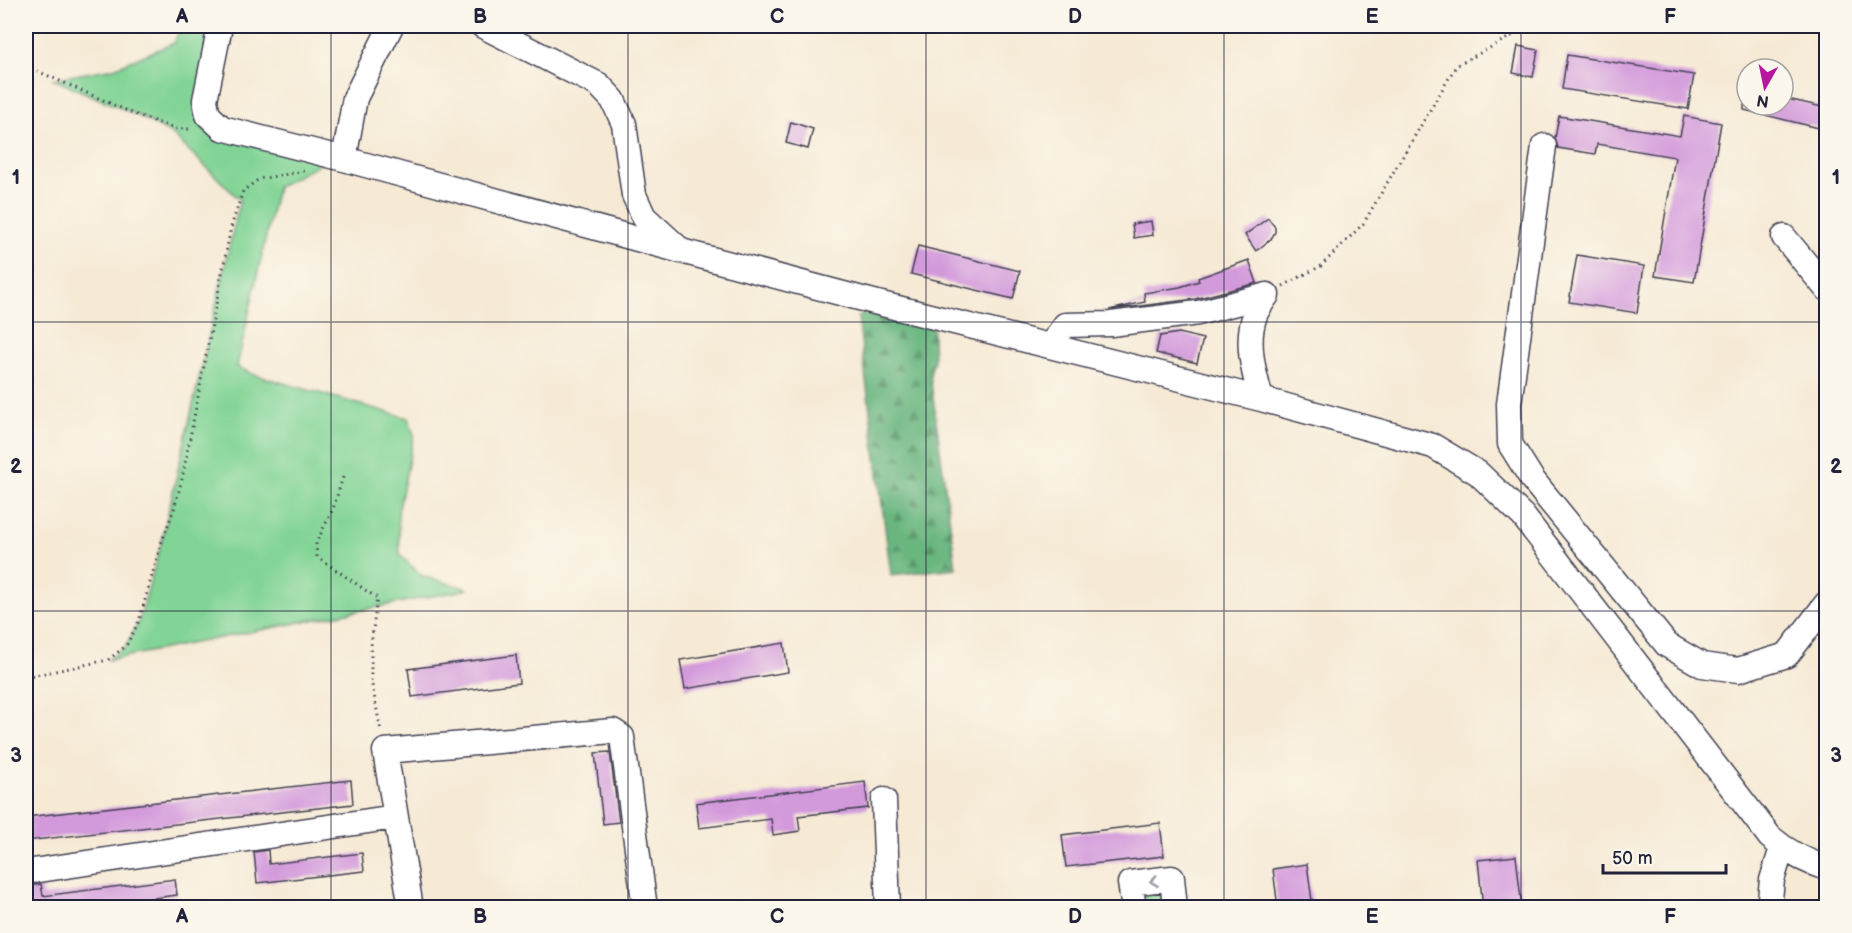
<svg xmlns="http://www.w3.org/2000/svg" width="1852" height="933" viewBox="0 0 1852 933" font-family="'Balsamiq Sans',sans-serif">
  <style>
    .green { fill: #82d496; stroke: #527b68; stroke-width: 1.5 }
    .forest { fill: url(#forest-firs); stroke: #466c5d; stroke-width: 1.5 }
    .building { fill: #d39adb }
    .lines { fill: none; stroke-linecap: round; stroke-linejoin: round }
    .minor-casing { stroke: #424052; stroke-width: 27 }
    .path { stroke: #424052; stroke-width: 3; stroke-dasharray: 1.5 4.5; stroke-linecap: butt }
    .minor { stroke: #fff; stroke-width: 24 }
    .oneway { stroke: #9c9ca7 }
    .grid { fill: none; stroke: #22223b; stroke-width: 1.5; stroke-opacity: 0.55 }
    .neatline { fill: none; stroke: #22223b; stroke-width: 2 }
    .grid-label { font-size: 20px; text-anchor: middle; font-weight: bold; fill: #22223b }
  </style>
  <defs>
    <pattern id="forest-firs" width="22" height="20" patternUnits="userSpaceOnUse" patternTransform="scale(1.5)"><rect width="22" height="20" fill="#69b67f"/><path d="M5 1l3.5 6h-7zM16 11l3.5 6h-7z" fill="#569469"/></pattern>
  </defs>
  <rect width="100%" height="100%" fill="#fbf7ec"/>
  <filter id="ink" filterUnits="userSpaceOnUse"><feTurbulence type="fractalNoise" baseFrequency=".0167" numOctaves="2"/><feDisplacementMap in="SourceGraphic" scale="12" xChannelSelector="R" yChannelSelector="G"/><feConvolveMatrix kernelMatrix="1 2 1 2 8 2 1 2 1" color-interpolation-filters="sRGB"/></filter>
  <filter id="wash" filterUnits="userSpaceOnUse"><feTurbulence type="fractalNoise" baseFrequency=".008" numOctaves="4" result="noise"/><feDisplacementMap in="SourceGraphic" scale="24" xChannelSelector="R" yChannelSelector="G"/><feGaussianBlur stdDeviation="1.35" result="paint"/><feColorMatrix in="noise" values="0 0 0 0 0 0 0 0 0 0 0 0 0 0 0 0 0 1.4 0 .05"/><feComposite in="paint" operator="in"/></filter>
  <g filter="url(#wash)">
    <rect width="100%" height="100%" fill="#f6ead5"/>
    <path class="green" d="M181,26H220L208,115L335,156L277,187L237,367L255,375L408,418L414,435L398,513L400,555L422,576L469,589L108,660L126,646L139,621L161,544L240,200L173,135L139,116L53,79L114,68L174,43Z
      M1172,878L1175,907H1134L1130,883Z"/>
    <path class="forest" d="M874,302L932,316L934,360L930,375L956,568L891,575L858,317Z"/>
    <g id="blocks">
      <path class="building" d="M1518,46L1538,50L1533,77L1513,73Z
        M1567,55L1694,75L1688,109L1562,89Z
        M1783,98L1827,108L1823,129L1744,110V105H1783Z
        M1559,116L1680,136L1684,116L1721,123L1694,282L1655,276L1675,157L1597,144L1595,154L1558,148L1555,138Z
        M791,122L813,129L808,149L786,143Z
        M1268,218L1275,227V232L1271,239L1256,251L1245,235Z
        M1151,221L1153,235L1134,238L1132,224Z
        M918,246L1020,271L1013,299L911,274Z
        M1577,255L1644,266L1637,313L1569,302Z
        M1249,260L1257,283L1195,299L1109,310L1145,302L1144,293L1180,287L1199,281L1198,278Z
        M1179,333L1203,339L1197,363L1156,353L1160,336Z
        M784,643L788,672L685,689L680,660Z
        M516,655L519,683L412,697L408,669Z
        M610,752L619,822L603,824L595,753Z
        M351,780L353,804L26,841V817Z
        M865,782L868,808L798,816L800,831L773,835L771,819L699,828L696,803Z
        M1160,823L1164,856L1066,867L1062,835Z
        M268,850L269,864L362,853L364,871L257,883L254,852Z
        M1516,856L1522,908H1483L1478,860Z
        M1307,864L1313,908H1278L1273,869Z
        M175,879L177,895L74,908H26V898H30L28,886L41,884L43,896Z"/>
    </g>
  </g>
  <g filter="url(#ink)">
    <use href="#blocks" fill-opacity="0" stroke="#424052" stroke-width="1.5"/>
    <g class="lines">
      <defs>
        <path id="minor" d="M220,26L205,100L208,115L222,128L344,159L681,251L874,302L1261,399L1433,446L1478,473L1523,516L1770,837C1787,852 1805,861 1826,868
          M483,26L599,85L613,100L624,124L634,195L644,217L677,247
          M1544,146L1509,404L1510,444L1532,479L1667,645L1702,665L1738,670L1787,655L1826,604
          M344,159L355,98L391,26
          M1784,237L1826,288
          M1051,345L1065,325L1111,324L1198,313L1267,295
          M1261,399C1254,373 1245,342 1255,315C1258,308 1263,301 1267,295
          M884,800L888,908
          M26,872L395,817
          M411,908L385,751L613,731L622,737L645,908
          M1134,908L1130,883L1172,878L1175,908
          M1769,908L1772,880L1782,848"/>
      </defs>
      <use href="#minor" class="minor-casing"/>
      <path class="path" d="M26,66L139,116L178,129H193
        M1283,286L1321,266L1363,224L1456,66L1530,26
        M343,477L333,509L316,543L317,557L377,598L371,646V680L381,731
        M26,677L108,660L126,646L139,621L161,544L174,509L182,479L231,227L243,191L259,179L306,171"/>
      <use href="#minor" class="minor"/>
    </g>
    <defs><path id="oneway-chevron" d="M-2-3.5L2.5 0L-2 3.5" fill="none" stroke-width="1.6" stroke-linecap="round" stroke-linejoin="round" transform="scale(1.5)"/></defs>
    <use class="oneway" href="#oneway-chevron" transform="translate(1154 881) rotate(173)"/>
  </g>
  <path class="grid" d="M331,26V908M628,26V908M926,26V908M1224,26V908M1521,26V908M26,322H1826M26,611H1826"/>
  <rect width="1852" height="933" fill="none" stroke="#fbf7ec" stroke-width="66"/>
  <g transform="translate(1765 87) rotate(189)"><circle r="28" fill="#fbf7ec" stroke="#a4a2a5" stroke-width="1.5"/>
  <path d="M0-4.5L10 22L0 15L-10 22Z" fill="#b5179e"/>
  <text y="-9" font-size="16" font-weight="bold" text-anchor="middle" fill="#22223b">N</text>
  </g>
  <path d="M1603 864v9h123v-9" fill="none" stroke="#22223b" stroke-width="3"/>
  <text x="1612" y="864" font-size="18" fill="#22223b" stroke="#fbf7ec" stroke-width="4.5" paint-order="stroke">50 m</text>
  <rect x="33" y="33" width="1786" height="867" class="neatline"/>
  <g class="grid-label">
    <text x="182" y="23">A</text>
    <text x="480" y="23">B</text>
    <text x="777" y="23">C</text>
    <text x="1075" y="23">D</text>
    <text x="1372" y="23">E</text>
    <text x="1670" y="23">F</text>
    <text x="16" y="184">1</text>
    <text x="1836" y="184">1</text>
    <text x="16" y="473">2</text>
    <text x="1836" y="473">2</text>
    <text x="16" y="762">3</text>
    <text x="1836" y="762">3</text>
    <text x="182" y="923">A</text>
    <text x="480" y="923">B</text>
    <text x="777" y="923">C</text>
    <text x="1075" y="923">D</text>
    <text x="1372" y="923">E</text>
    <text x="1670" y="923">F</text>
  </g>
</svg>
